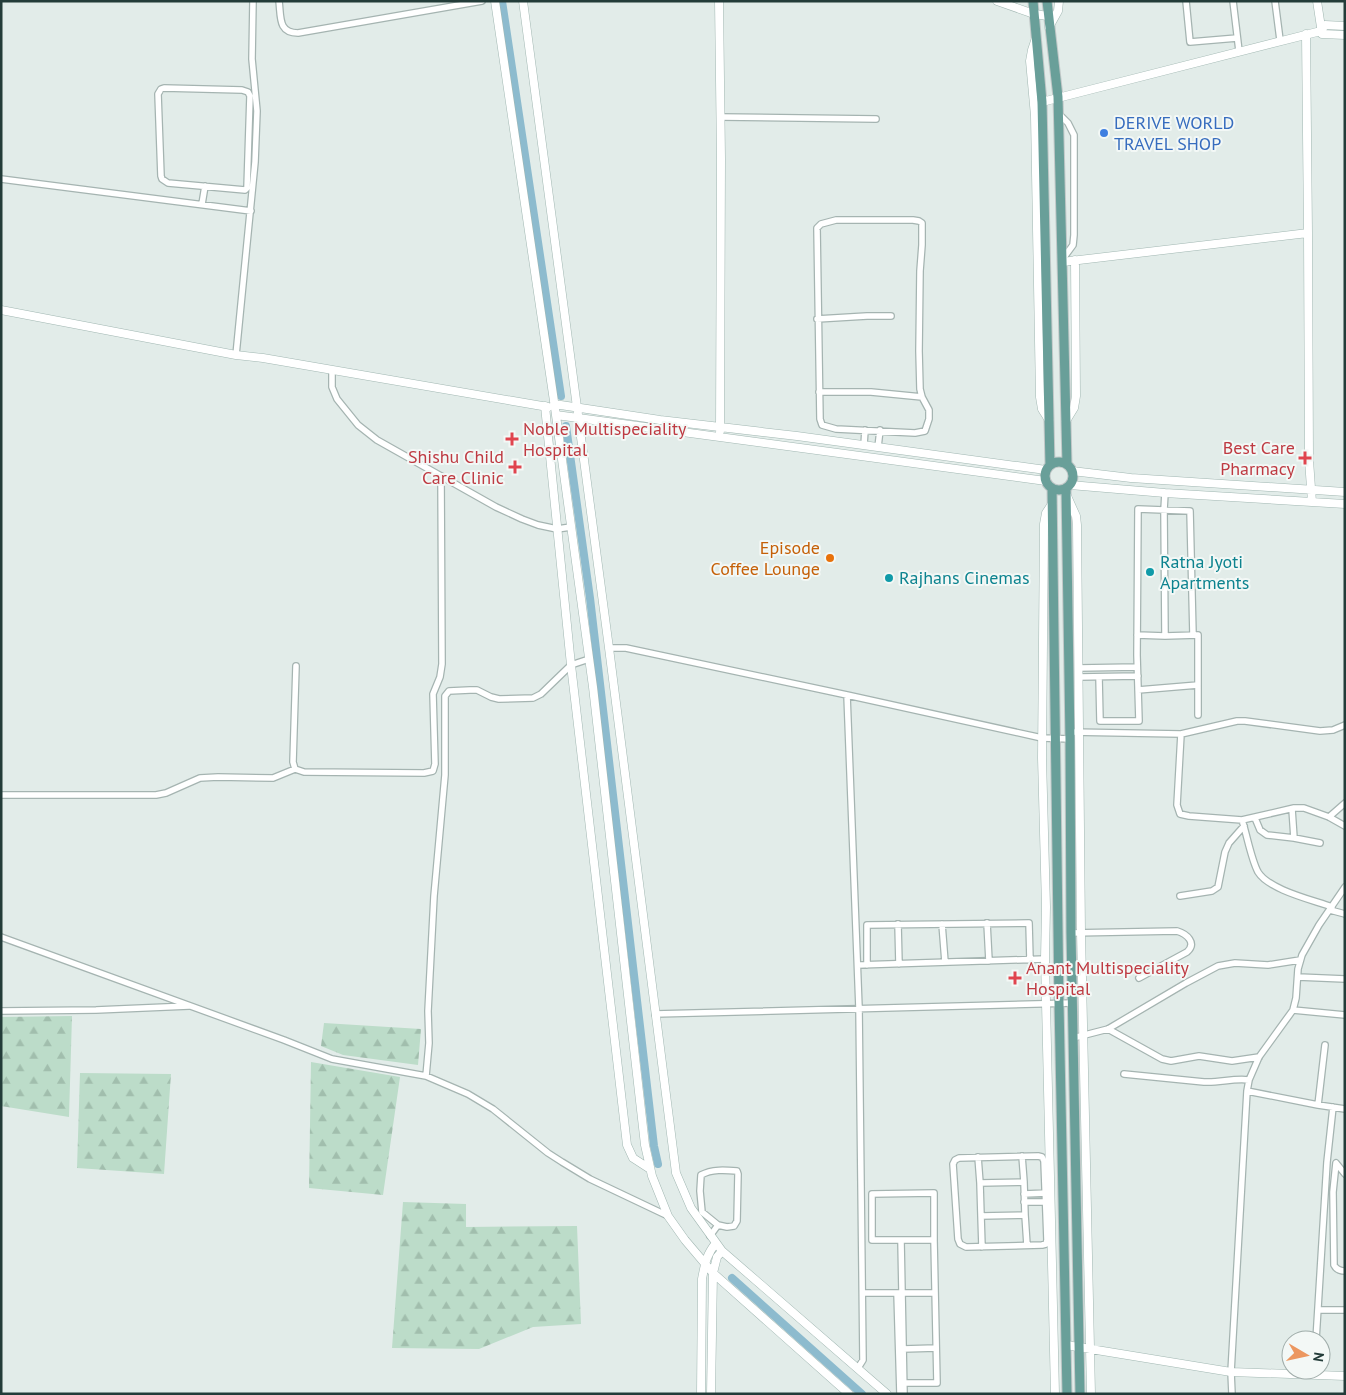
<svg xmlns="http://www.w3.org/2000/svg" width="1346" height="1395" viewBox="0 0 1346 1395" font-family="'PT Sans',sans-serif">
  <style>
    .forest { fill: url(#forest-firs) }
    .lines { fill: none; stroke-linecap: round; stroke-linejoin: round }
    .canal { stroke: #8dbbce; stroke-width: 8 }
    .street-casing { stroke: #a5b4b1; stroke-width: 8 }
    .secondary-casing { stroke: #a1b7b2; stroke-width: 9 }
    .primary-casing { stroke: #c1c8c8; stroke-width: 11 }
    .street { stroke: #fff; stroke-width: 5.5 }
    .secondary { stroke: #fff; stroke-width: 8 }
    .primary { stroke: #699f99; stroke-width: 9 }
    .shop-dot { fill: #3f7fe0; stroke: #f3f8f6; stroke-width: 2 }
    .health-dot { fill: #e0444e; stroke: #f3f8f6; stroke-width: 2 }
    .food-dot { fill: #e8710a; stroke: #f3f8f6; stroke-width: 2 }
    .culture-dot { fill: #0f9aa8; stroke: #f3f8f6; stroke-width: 2 }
    .labels { text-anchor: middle; stroke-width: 4; stroke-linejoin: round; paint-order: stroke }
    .shop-label { font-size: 18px; fill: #366cbe; stroke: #f3f8f6; text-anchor: start }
    .health-label { font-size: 18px; fill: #be3a42; stroke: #f3f8f6; text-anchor: start }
    .food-label { font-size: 18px; fill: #c56008; stroke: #f3f8f6; text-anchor: end }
    .culture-label { font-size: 18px; fill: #0d838f; stroke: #f3f8f6; text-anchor: start }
  </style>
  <defs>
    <pattern id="forest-firs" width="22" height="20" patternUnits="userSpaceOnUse" patternTransform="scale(1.25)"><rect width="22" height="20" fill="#bcdcc9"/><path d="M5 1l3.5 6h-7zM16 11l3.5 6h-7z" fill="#a1bead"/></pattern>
  </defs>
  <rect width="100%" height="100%" fill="#e2ece9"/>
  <path class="forest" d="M72,1016L69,1117L1,1106V1017Z
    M324,1023L421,1029L418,1065L343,1055L321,1046Z
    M311,1062L400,1077L383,1195L309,1188Z
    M80,1073L171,1074L164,1174L77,1168Z
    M403,1202L466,1204V1227L577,1226L581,1324L533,1327L479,1349L392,1348Z"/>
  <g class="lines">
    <path class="canal" d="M502,1L561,396
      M566,426L590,598L654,1146L658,1164
      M732,1278L862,1394"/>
    <defs>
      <path id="street" d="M279,1C281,17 278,33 298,33L482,1
        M1186,1L1190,42L1237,38
        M1233,1L1239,51
        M1275,1L1280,40
        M164,88L242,90L248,92L250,96L247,188L245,190L168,183L162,179L161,176L158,94L161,89Z
        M1058,113L1068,123L1074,135V235L1073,245L1062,260
        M721,117L876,119
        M1,179L251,211
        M202,204L205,186
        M836,220H913L919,221L922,223V245L920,271L919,351L920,389L922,397L929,410V419L925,431L915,433L836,429L822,425L820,419L817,228L821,224Z
        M817,319L867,316H891
        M236,355L255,162L257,111L252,59L253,1
        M332,370V387L337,399L358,425L377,440L496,507L522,519L538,525L557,529L571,527
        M819,392H871L922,397
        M864,445L865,430
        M878,447L880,430
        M1165,493L1164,510L1165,636L1198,635V715
        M1137,635L1165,636
        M609,648H626L847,695L859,1008L863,1360L858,1368
        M296,666L293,762L295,769L304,772L424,773L433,771L435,764L433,694L440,677L442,664L441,476
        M1079,668L1137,667
        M1079,677L1138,676
        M1099,677L1100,721H1139L1137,655L1138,509L1190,511L1193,635
        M1138,690L1198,685
        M847,695L1042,738L1070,739
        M1070,732L1181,734L1237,721H1245L1320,731L1333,730L1345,725
        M1181,734L1177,805L1180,814L1189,816L1242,820L1294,808H1304L1329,817L1345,826
        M1,795H156L166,793L200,778L218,777L273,778L295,769
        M1292,809L1294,838
        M1329,817L1345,803
        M1255,818L1260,830L1267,835L1294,838L1320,843
        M1242,820C1247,835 1251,859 1258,872C1269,890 1313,900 1332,907
        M1180,896L1212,891L1218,887L1225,852L1229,843L1244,826
        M1330,910L1345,914
        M987,923L989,961
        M898,924L899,964
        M942,924L945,962
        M1071,933L1177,931C1187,934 1197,943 1187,952L1139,978
        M1,937L284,1040L332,1059L426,1076L468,1094L493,1109L548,1153L562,1162L590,1179L668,1216
        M858,965L1045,959
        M867,965V925L1029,923L1030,960
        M1298,977L1345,979
        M1293,1010L1345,1015
        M1,1011L96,1010L189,1006
        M655,1014L1073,1003
        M1108,1029L1162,1059L1171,1061L1199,1056L1232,1061L1259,1057
        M1073,1038L1108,1029L1186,983L1218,966L1235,963L1268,965L1300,960
        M1124,1074L1204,1082C1220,1083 1233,1078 1249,1080
        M426,1076L429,1043L428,1011L434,896L445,775V696L449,691L470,690H477L491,697L499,699L533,698L541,694L571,665L589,659
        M1247,1091L1249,1080L1259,1057L1293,1010L1296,998L1298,969L1302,955L1319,925L1345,887
        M1318,1105L1325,1045
        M1022,1156L1024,1182
        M1038,1156L1042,1157L1044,1161L1047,1240L1046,1244L1042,1245L966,1247L960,1244L958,1239L953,1164L955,1160L959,1158Z
        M978,1157L980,1183
        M1345,1174L1336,1163L1333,1192L1334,1265C1336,1269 1339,1271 1345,1271
        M1024,1182L1025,1215L981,1216L980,1183Z
        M1024,1194L1047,1193
        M1024,1202H1047
        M1025,1215L1027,1245
        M981,1216L982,1247
        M710,1236L718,1225L702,1212L700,1191L701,1175C712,1169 725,1170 737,1171L738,1174L737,1221L734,1226L727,1227L718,1225
        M901,1241L904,1394
        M863,1293H935
        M897,1293L900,1394
        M1318,1310H1345
        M1316,1340L1327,1162L1333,1107
        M903,1349L936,1348
        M904,1383H937L934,1240H872V1194L934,1193V1240
        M1232,1394L1231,1372L1247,1091L1318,1105L1345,1109"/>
      <path id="secondary" d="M495,1L555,408L593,687L645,1145L652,1176L668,1216L685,1240L713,1273L849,1394
        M523,1L609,648L676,1173L691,1208L722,1251L887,1394
        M719,1L721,159L720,431
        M997,1L1034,14L1048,16
        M1317,1L1322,34L1345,35
        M1049,27L1058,11L1059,1
        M1306,34L1308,233L1309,460L1312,502
        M1036,38L1032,50L1030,61L1035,116L1040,397L1042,409L1049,420
        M1042,102L1321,31L1325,25L1345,26
        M1062,262L1308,233
        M1,310L236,355L263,358L548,407
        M554,404L660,420L797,436L1046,470
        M545,406L571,665L627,1145L633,1158L650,1169
        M556,415L1046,481
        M1066,421L1074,408L1076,396L1075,260
        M1072,471L1131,478L1345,492
        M1070,485L1165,493L1345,504
        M1067,496L1076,516L1077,525L1081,932L1091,1394
        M1052,504L1046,513L1044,524L1042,758L1046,907L1045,959L1055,1394
        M1066,1345L1231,1372L1345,1376
        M701,1394L702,1279C705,1264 706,1255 716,1243
        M711,1394L713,1273L717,1257L722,1251"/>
      <path id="primary" d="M1033,1L1042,102L1050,465
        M1047,1L1058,97L1067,464
        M1045 476a14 14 0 1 1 28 0a14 14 0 1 1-28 0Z
        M1052,488L1059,1003L1067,1394
        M1066,488L1070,739L1071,933L1080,1394"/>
    </defs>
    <use href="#street" class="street-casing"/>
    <use href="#secondary" class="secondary-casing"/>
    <use href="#primary" class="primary-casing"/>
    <use href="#street" class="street"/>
    <use href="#secondary" class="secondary"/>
    <use href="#primary" class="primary"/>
  </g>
  <circle class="shop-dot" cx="1104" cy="133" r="5"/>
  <g class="health-dot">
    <path d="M509.5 431.5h5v5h5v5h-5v5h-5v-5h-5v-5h5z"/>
    <path d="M1302.5 450.5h5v5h5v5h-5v5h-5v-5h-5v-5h5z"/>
    <path d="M512.5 459.5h5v5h5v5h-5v5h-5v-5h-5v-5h5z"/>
    <path d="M1012.5 970.5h5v5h5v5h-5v5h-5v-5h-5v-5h5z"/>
  </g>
  <circle class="food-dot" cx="830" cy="558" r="5"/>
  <g class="culture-dot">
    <circle cx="1150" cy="572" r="5"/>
    <circle cx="889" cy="578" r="5"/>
  </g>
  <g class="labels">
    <g class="shop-label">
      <text x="1114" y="129">DERIVE WORLD<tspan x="1114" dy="21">TRAVEL SHOP</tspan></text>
    </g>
    <g class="health-label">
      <text x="523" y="435">Noble Multispeciality<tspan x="523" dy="21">Hospital</tspan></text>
      <text x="1295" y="454" text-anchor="end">Best Care<tspan x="1295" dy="21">Pharmacy</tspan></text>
      <text x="504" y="463" text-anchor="end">Shishu Child<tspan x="504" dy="21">Care Clinic</tspan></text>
      <text x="1026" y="974">Anant Multispeciality<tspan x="1026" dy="21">Hospital</tspan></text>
    </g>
    <g class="food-label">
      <text x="820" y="554">Episode<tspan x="820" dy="21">Coffee Lounge</tspan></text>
    </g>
    <g class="culture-label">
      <text x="1160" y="568">Ratna Jyoti<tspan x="1160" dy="21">Apartments</tspan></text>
      <text x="899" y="584">Rajhans Cinemas</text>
    </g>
  </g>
  <rect width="1346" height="1395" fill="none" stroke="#233c39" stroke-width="5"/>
  <g transform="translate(1306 1355) rotate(99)"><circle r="24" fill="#f3f8f6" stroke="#a0adaa"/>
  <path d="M0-4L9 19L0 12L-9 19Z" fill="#ec9760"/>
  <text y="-8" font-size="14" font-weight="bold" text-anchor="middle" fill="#233c39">N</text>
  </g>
</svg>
